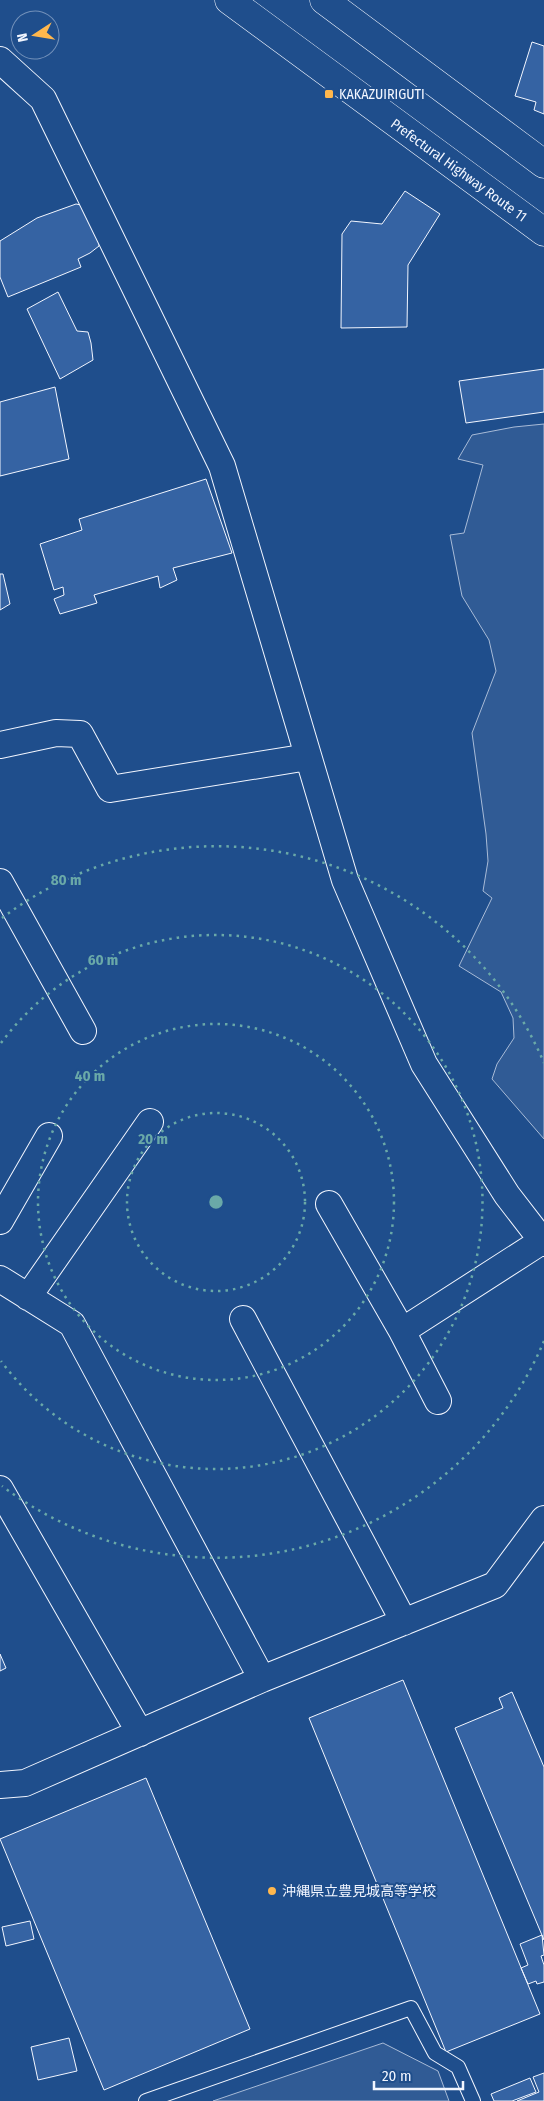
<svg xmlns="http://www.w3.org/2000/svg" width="544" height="2101" viewBox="0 0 544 2101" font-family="'Fira Sans Condensed','Noto Sans JP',sans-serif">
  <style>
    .green { fill: #305b95; stroke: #a8bbd7 }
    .building { fill: #3563a3; stroke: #f2f6ff }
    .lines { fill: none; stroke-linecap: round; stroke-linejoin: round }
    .lane-casing { stroke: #f2f6ff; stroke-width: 16 }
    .street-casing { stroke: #f2f6ff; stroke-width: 28 }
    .secondary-casing { stroke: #f2f6ff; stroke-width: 29 }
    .lane { stroke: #1f4e8c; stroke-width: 14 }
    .street { stroke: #1f4e8c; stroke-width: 26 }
    .secondary { stroke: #1f4e8c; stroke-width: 28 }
    .ring { fill: none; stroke: #6aa9a8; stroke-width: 2.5; stroke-dasharray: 2.5 5 }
    .poi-dot { fill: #ffb74d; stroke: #1f4e8c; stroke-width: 2 }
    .labels { text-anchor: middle; stroke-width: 4; stroke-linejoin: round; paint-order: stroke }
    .poi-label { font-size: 14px; fill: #f2f6ff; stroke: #1f4e8c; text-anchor: start }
    .street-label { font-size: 14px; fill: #f2f6ff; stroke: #1f4e8c }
    .centre { fill: #6aa9a8; stroke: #1f4e8c; stroke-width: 2.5 }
    .ring-label { font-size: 15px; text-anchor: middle; font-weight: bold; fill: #6aa9a8; stroke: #1f4e8c; stroke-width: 4; stroke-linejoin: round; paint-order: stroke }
  </style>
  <rect width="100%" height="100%" fill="#1f4e8c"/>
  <path class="green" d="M544,424V1139L492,1079L497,1064L514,1038L513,1018L501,992L459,966L492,898L483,891L488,861L486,834L472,733L496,671L489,640L462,596L450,535L464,533L483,465L458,459L472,435L514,427Z
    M383,2043L438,2071L449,2101H213Z"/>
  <path class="building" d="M532,42L544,46V114L534,110L536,102L515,96Z
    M405,191L440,214L408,265L407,327L341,328L342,234L351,221L382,224Z
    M76,204L86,206L99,235V246L90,253L78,259L81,267L8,297L0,277V241L37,218Z
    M58,292L77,331L88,332L91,343L93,360L60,379L27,309Z
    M544,369V412L466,423L459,381Z
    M55,387L69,459L0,476V402Z
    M206,479L232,553L173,568L177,580L160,588L158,576L94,595L97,603L60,614L54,599L64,595L63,587L54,590L40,544L82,530L79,519Z
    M0,574H3L10,604L0,610Z
    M0,1654L6,1668L0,1671Z
    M403,1680L540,2014L446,2052L309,1718Z
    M512,1692L544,1767V1940L455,1728L503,1708L499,1698Z
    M146,1778L250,2029L104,2090L0,1839Z
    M30,1921L34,1939L6,1946L2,1927Z
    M542,1935L544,1955L541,1956L544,1965V1982L537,1984L536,1981L528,1984L521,1968L528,1965L520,1944Z
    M69,2038L77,2071L38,2080L31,2047Z
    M544,2073V2101H517L539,2092L533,2077Z
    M530,2078L536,2092L512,2101H494L491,2094Z"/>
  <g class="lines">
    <defs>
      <path id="lane" d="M146,2101L411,2008L435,2053L458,2067L473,2101"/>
      <path id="street" d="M0,60L43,99L222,466L345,880L424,1064L507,1195L544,1243
        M0,745L56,733L80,734L110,789L308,757
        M0,882L83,1031
        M329,1204L402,1331L438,1401
        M0,1221L49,1136
        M0,1279L72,1324L262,1679
        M28,1297L150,1122
        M243,1319L404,1622
        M402,1331L542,1241
        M0,1489L140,1733
        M0,1785L25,1783L262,1679L495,1585L544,1519"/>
      <path id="secondary" d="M229,0L544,232
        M324,0L544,164"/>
    </defs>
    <use href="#lane" class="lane-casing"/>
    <use href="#street" class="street-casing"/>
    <use href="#secondary" class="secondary-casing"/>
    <use href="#lane" class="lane"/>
    <use href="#street" class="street"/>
    <use href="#secondary" class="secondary"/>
  </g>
  <g class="ring">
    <circle cx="216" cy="1202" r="89"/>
    <circle cx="216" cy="1202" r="178"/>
    <path d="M1 1043A267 267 0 1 1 1 1361"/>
    <path d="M544 1341A356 356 0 0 1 2 1486M2 918A356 356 0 0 1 544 1063"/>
  </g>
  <g class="poi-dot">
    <rect x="324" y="89" width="10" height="10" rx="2.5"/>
    <circle cx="272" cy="1891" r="5"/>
  </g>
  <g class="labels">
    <g class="poi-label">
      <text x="339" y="99">KAKAZUIRIGUTI</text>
      <text x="282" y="1896">沖縄県立豊見城高等学校</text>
    </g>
    <g class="street-label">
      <text transform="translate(459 170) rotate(36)" y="5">Prefectural Highway Route 11</text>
    </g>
  </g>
  <circle cx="216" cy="1202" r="8" class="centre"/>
  <g class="ring-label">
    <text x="66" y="885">80 m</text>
    <text x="103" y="965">60 m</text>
    <text x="90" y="1081">40 m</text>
    <text x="153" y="1144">20 m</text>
  </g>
  <g transform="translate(35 35) rotate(258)"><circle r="24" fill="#1f4e8c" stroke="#7391ba"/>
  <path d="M0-4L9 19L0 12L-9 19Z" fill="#ffb74d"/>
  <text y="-8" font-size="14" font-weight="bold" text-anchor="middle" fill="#f2f6ff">N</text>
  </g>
  <path d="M374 2081v8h89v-8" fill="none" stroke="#f2f6ff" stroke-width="2.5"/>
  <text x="382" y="2081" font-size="15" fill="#f2f6ff" stroke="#1f4e8c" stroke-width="4" paint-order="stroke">20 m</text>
</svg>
